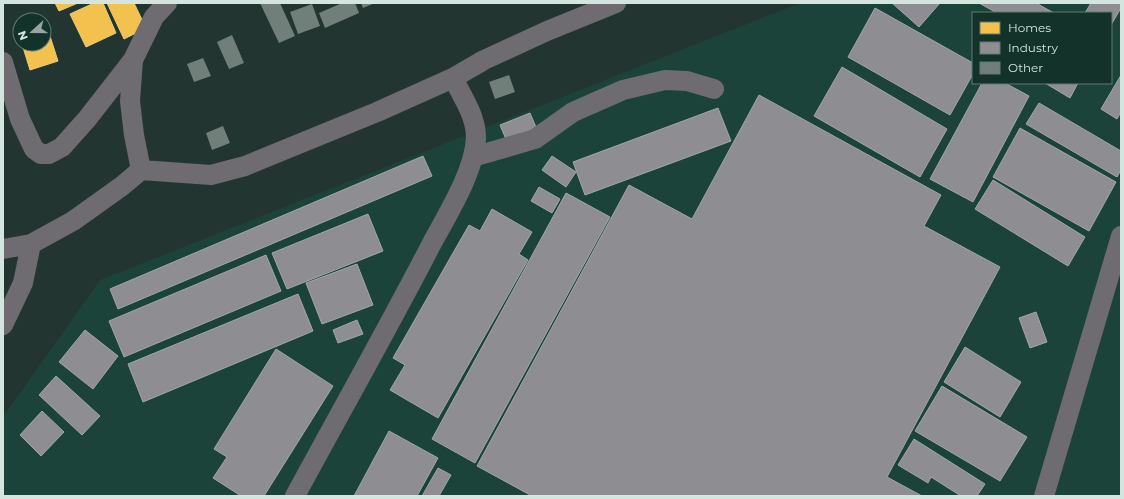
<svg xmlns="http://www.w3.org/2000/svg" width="1124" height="499" viewBox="0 0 1124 499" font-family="Montserrat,sans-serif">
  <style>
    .built { fill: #1b4339; fill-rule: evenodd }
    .homes { fill: #f2c14e; stroke: #e9cc7a }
    .industry { fill: #8d8d92; stroke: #a2a7a9 }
    .building { fill: #707f7a }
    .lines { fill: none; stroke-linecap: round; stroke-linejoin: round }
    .minor { stroke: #6e6b71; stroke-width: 20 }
  </style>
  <rect width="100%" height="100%" fill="#233530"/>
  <path class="built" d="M800,3H1121V496H3V417L100,280ZM973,13H1111V83H973Z"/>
  <path class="homes" d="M55,3H78L59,11Z
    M94,3H103L116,33L86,47L70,14Z
    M107,3H134L146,28L124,39Z
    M48,30L58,61L30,70L22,44H44V31Z"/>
  <path class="industry" d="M892,3H940L919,27Z
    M979,3H1036L1054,13H997Z
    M1091,3H1121V8L1111,25V13H1085Z
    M875,8L973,63V74L950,115L848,57Z
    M842,67L947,129L920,177L814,116Z
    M1121,75V112L1117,119L1101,109Z
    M982,83H1005L1029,96L973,202L930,179Z
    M1045,83H1078L1070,98Z
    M759,95L941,195L924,226L1000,267L887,477L922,496H532L477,466L629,185L692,219Z
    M1039,103L1121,151V170L1117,177L1026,124Z
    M718,108L731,141L585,195L573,162Z
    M530,113L538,132L508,144L500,125Z
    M1020,128L1116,182L1089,231L993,177Z
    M423,156L432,176L118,309L110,289Z
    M552,156L576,172L566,187L542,170Z
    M993,180L1085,237L1068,266L975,209Z
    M539,187L560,199L552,213L531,201Z
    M566,193L610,217L475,463L432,439Z
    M492,209L532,232L519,254L528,260L438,418L390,390L405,365L393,358L469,225L480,231Z
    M368,214L383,251L287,289L272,253Z
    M266,255L281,291L124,357L109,321Z
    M357,264L373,305L322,324L306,283Z
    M298,294L313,331L143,402L128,364Z
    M1036,312L1047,342L1030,348L1019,318Z
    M357,320L363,334L338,343L333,330Z
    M85,330L118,356L93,389L59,362Z
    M965,347L1021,382L1000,417L944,382Z
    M276,349L333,386L264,496H241L213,478L227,457L214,449Z
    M56,376L100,416L82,435L39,395Z
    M942,386L1027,437L1000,481L915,431Z
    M42,411L64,432L41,456L20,435Z
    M389,431L438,458L417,496H354Z
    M914,439L985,484L977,496H961L931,477L928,483L898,465Z
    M438,468L451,475L439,496H422Z"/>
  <path class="building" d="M260,3H280L295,36L279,43Z
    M342,3H355L359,13L325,28L319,13Z
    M361,3H375L363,8Z
    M312,4L320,26L298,34L290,12Z
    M232,35L244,63L229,69L217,42Z
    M203,58L211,76L194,82L187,64Z
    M509,75L515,92L495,99L489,82Z
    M223,126L230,143L212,150L206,133Z"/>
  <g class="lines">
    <path class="minor" d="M3,62L20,119L34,149L41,154H49L62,147L87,119L133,60
      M473,157L535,139L573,112L623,90L665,80L687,81L714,89
      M141,170L211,175L245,166L377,112L453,78L484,60L547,31L616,3
      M3,249L31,244L73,221L122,186L141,170L134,135L130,101L133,60L154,17L167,3
      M3,325L23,283L31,244
      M295,496C340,413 387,330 431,245C447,215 475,171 476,137C476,116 462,96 453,78
      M1044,496L1121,236"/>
  </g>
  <rect width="1124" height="499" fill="none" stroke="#d4e5e0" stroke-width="8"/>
  <rect x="972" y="12" width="140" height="72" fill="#12322a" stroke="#607a73"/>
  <rect x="980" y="22" width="20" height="12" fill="#f2c14e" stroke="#607a73"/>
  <text x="1008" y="32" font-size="12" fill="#d4e5e0">Homes</text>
  <rect x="980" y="42" width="20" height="12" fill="#8d8d92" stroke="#607a73"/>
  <text x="1008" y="52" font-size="12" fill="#d4e5e0">Industry</text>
  <rect x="980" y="62" width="20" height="12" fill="#707f7a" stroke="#607a73"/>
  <text x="1008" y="72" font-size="12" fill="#d4e5e0">Other</text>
  <g transform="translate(32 32) rotate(249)"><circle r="19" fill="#12322a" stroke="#607a73"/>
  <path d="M0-3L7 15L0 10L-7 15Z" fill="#96a7a2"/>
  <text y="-6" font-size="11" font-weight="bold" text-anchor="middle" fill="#d4e5e0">N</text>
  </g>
</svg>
